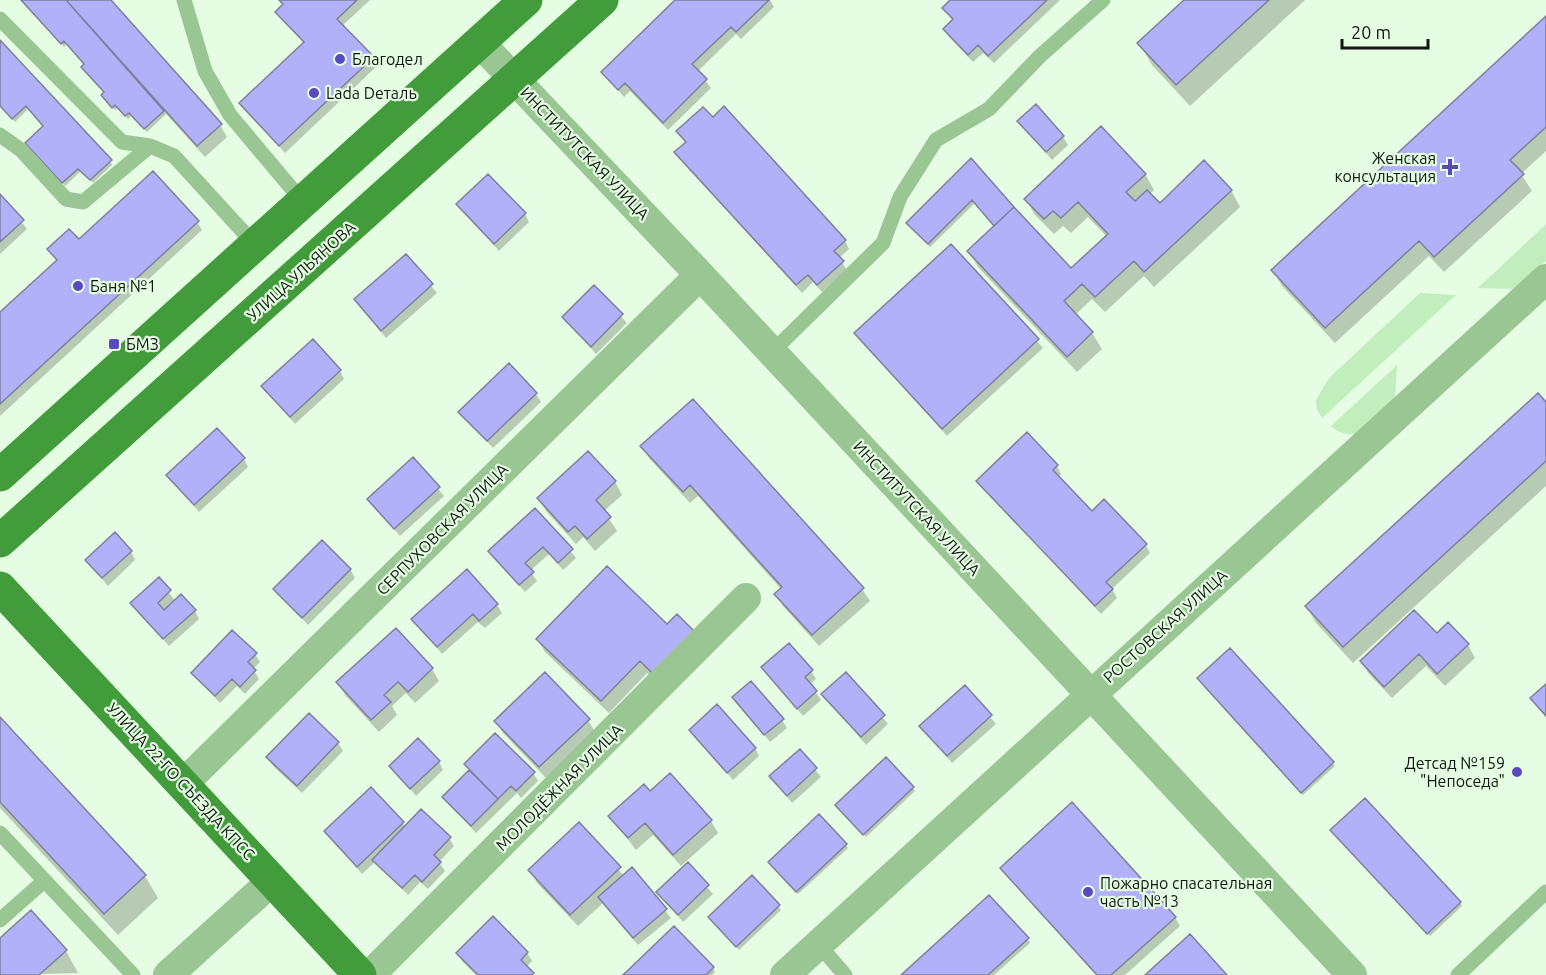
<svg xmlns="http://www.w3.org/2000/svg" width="1546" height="975" viewBox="0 0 1546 975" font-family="Ubuntu,sans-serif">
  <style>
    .green { fill: #c2eebd }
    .shadow { fill: #0003 }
    .building { fill: #b0b1f9; stroke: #7e7f9d; stroke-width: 1.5 }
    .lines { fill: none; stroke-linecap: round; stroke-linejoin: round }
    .service { stroke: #9ac694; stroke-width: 15 }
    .minor { stroke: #9ac694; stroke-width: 30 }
    .primary { stroke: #429c3b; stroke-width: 33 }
    .poi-dot { fill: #5849c0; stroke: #e5fde2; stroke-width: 2 }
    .labels { text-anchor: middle; stroke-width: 4.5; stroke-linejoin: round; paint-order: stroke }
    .poi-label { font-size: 16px; fill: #0f180e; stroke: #e5fde2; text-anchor: start }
    .street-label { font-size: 16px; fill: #0f180e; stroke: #e5fde2 }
  </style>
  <rect width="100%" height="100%" fill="#e5fde2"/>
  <path class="green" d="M1546,224V261L1514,289L1478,288Z
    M1420,293L1456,295L1322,418L1317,410L1316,400L1329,378Z
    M1397,365L1395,398L1357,434C1347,435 1338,433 1331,426Z"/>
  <path class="shadow" d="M22,0H109L220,125L227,137L205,157L166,114L147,132L132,115L128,119L118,108L115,110L105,99V93L86,65L67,44L64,47Z
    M278,0H370L342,26L377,66L285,153L241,103L304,43L282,20L277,12L284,6Z
    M677,0H770L774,7L741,39L736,34L698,71L711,88L668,130L630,91L624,97L602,72Z
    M953,0H1060L994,63L983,53L973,62L949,37L944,29L953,21L944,9Z
    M1186,0H1305L1190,106L1152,65L1139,43Z
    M1546,18V151L1521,174L1532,191L1444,272L1429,256L1335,343L1282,286L1273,270Z
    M0,42L110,161L112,165L93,183L81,171L65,186L29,147L45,127L28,109L15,122L0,105Z
    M1019,121L1063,137L1068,145L1052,160Z
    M678,132L845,241L849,249L839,258L847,270L822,292L813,282L802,293L681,160L676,152L686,143Z
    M971,160L1071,270L1107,237L1088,217L1071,233L1063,226L1054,234L1035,215L1026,199L1145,174L1154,190L1150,194L1159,205L1231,190L1240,207L1154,287L1144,276L1105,312L1092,299L1075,315L1092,333L1102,349L1077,372L978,267L969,251L995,226L975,203L930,247L910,226Z
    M0,196L27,229L0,254Z
    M458,205L525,214L529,222L499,251Z
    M197,222L202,230L0,416V314L57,261L49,249L79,241Z
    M951,246L1043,348L947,436L856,334Z
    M406,256L437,293L386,338L356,300Z
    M594,287L627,323L596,354L564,317Z
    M340,371L344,379L295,424L263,387Z
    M536,394L541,402L493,448L460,412Z
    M1546,404V486L1353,663L1316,623L1307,607Z
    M642,446L862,589L870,601L819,646L783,606L776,594L781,589L698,496L690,503L649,458Z
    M588,453L615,482L622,495L604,511L617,531L595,551L583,537L576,544L546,511L539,499Z
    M244,459L248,467L199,512L168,475Z
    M413,459L444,496L400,536L369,499Z
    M1057,466L1061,474L1058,477L1092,513L1146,545L1150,553L1112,589L1117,598L1101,614L978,481Z
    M535,510L576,558L563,570L549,554L530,571L537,581L525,592L490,551Z
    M131,552L135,560L108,586L87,561Z
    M607,568L662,686L647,673L609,713L545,652L538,640Z
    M350,569L355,578L308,625L275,589Z
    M158,579L176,602L195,611L199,619L169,646L132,603Z
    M497,605L502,613L485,628L478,622L442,654L413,619Z
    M1448,624L1468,645L1475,658L1445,686L1426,666L1392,698L1369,674L1361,661L1437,635Z
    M396,630L432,669L439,681L415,703L406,693L392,706L397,715L379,732L345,695L338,683Z
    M1230,650L1335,766L1303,795L1199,679Z
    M255,654L260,662L253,669L259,679L245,694L237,686L220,703L192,673Z
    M763,667L811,671L816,679L810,684L821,700L803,716Z
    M846,674L888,724L866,745L823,694Z
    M965,687L996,724L952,763L921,726Z
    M734,697L782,720L787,728L770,742Z
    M0,720L145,876L158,898L118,935L0,808Z
    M588,720L595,732L547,779L503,733L496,721Z
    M691,730L755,748L759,756L733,780Z
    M338,743L343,751L302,793L273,766L268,758Z
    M800,751L821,777L792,803L771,776Z
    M439,762L443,770L416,796L391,766Z
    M465,764L533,773L538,781L521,798L517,793L476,833L444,797L469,771Z
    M913,788L915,791L866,837L839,809Z
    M371,789L406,827L449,838L454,846L439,862L445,871L428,889L420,882L408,895L375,862L362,874L326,832Z
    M650,794L711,821L718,833L681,866L653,835L636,850L610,816Z
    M579,824L624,876L632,870L671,918L638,945L603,903L578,926L537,883L530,870Z
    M1334,834L1460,902L1462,906L1430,936Z
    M846,845L848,848L798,894L771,866Z
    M688,865L713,894L683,922L658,892Z
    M1002,868L1175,917L1180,926L1125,975H1096Z
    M752,878L781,910L739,950L710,918Z
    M493,918L527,953L532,961L526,967L533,975H476L462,961L458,953Z
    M674,928L713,968L715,972L712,975H625Z
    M1028,939L1030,943L994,975H903Z
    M0,940L66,951L78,973L0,975Z"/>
  <path class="building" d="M21,0H66L164,111L144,129L129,113L125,116L115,105L112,108L101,95L104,92L81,67L84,64L64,41L61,44Z
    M66,0H111L222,124L197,146Z
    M279,0H357L337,19L374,57L279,146L239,103L304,42L275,12L283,4Z
    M675,0H769L736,32L731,27L692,64L707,79L663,123L625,83L618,90L601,72Z
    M950,0H1047L988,56L978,45L968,55L943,29L953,19L942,8Z
    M1184,0H1269L1176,85L1137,43Z
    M1546,16V127L1510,160L1524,174L1434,257L1419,241L1325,328L1271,270Z
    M0,40L112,160L90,180L78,169L62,183L25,143L43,126L26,106L12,119L0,106Z
    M1036,104L1064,136L1046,152L1017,121Z
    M724,106L846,240L834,251L844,261L817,285L808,275L796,285L674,152L686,142L676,131L703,107L713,117Z
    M1101,126L1146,174L1126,192L1135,201L1147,190L1160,203L1204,160L1232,190L1144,272L1134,261L1095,297L1082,284L1064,301L1093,332L1067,357L967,251L1014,207L1071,268L1108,234L1078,202L1061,218L1053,211L1044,219L1024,199Z
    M971,158L1014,207L994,226L972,200L928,244L906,223Z
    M153,171L199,221L0,404V312L57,260L47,249L69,229L79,239Z
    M488,174L526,213L494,244L456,204Z
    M0,194L24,220L0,242Z
    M951,244L1039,339L942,429L854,333Z
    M406,254L433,284L381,331L354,299Z
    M594,285L623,314L591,347L562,317Z
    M313,339L341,370L290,417L261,386Z
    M509,363L537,393L487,441L458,412Z
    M1538,393L1546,402V461L1343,647L1305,606Z
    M693,399L864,588L812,635L774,594L782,587L690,485L683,492L640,446Z
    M217,428L245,458L194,505L166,475Z
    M1027,432L1058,465L1053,470L1092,511L1104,499L1147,544L1106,582L1113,589L1095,606L976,481Z
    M588,451L616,481L596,500L611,517L587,539L575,526L568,532L537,498Z
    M413,457L440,487L394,529L367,499Z
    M535,508L573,549L558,563L543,547L525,563L534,572L519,585L488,551Z
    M115,532L132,551L102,578L85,560Z
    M322,540L351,569L302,618L273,589Z
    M607,566L667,624L677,614L695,632L654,675L640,661L601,701L536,639Z
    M467,569L498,604L479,621L473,614L437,647L411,619Z
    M159,577L171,590L158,603L164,610L181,594L196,610L163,639L130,603Z
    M1414,610L1437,633L1448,622L1469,644L1437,674L1419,654L1384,687L1360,661Z
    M396,628L433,668L408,692L398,682L384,695L391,702L371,720L336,682Z
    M232,630L257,653L248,662L256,670L240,687L232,679L215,696L191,673Z
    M789,643L813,670L805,677L817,691L797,709L761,667Z
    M1230,648L1334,762L1301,793L1197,678Z
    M545,672L590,719L539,767L494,721Z
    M846,672L885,715L861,737L821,694Z
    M751,681L784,719L764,735L732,697Z
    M1546,684V716L1530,698Z
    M965,685L992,715L947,756L919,726Z
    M717,704L756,748L727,773L689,730Z
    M309,713L339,742L297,786L266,757Z
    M0,717L146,875L104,914L0,802Z
    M495,733L535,772L516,791L511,786L498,799L464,764Z
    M418,738L440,761L410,789L389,766Z
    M800,749L817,768L787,796L769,776Z
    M886,757L914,787L863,835L835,805Z
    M469,770L498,799L471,826L442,797Z
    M670,773L712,820L673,855L645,823L628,838L608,816L644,784L650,791Z
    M371,787L404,822L357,867L324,831Z
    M1365,798L1461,902L1427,934L1330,830Z
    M1072,802L1176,917L1111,975H1097L1000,868Z
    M421,809L451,837L434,855L441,862L422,882L415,875L402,888L372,860Z
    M819,814L847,844L796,892L768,862Z
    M579,822L621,867L570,915L528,870Z
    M688,862L709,885L678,915L656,892Z
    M632,867L667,909L633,938L598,897Z
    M752,875L780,905L736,947L708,917Z
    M989,895L1029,938L988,975H901Z
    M31,910L67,950L39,975H0V938Z
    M493,916L528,952L521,960L534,973L532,975H478L456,953Z
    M674,926L714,967L706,975H623Z
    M1190,934L1227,975H1145Z"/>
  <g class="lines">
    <path class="service" d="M184,0L205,71L230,115L303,202
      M0,19L122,142L150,146L174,156L256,246
      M0,135L21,150L66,199L83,202L150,146
      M772,352L883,243L900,197L936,140L989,109L1040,56L1103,0
      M0,833L133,975
      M0,920L44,881
      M818,944L845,975
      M1458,975L1546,892"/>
    <path class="minor" d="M480,43L700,275L1352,975
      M184,783L700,275
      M168,975L273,880
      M370,975L746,598
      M785,975L1546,279"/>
    <path class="primary" d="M0,475L526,0
      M0,541L602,0
      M0,588L360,975"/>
  </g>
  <g class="poi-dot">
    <circle cx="340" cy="59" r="6"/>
    <circle cx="314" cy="93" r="6"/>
    <path d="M1447 158h6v6h6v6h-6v6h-6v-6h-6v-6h6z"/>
    <circle cx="78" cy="286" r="6"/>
    <rect x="108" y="338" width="12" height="12" rx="3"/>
    <circle cx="1517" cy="772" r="6"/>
    <circle cx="1088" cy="892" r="6"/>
  </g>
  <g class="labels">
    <g class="poi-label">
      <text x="352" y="65">Благодел</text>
      <text x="326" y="99">Lada Dеталь</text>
      <text x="1436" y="164" text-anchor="end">Женская<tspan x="1436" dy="18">консультация</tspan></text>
      <text x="90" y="292">Баня №1</text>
      <text x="126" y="350">БМЗ</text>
      <text x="1505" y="769" text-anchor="end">Детсад №159<tspan x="1505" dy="18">"Непоседа"</tspan></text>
      <text x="1100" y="889">Пожарно спасательная<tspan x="1100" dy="18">часть №13</tspan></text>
    </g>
    <g class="street-label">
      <text transform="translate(585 153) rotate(46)" y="6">ИНСТИТУТСКАЯ УЛИЦА</text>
      <text transform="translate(301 271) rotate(-42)" y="6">УЛИЦА УЛЬЯНОВА</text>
      <text transform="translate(917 508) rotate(47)" y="6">ИНСТИТУТСКАЯ УЛИЦА</text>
      <text transform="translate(442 529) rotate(-45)" y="6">СЕРПУХОВСКАЯ УЛИЦА</text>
      <text transform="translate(1165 626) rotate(-42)" y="6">РОСТОВСКАЯ УЛИЦА</text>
      <text transform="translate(181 781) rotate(47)" y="6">УЛИЦА 22-ГО СЪЕЗДА КПСС</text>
      <text transform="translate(559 787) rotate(-45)" y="6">МОЛОДЁЖНАЯ УЛИЦА</text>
    </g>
  </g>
  <path d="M1342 39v9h86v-9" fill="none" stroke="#0f180e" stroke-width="3"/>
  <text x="1351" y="39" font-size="18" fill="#0f180e" stroke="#e5fde2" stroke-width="4.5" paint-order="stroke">20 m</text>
</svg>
